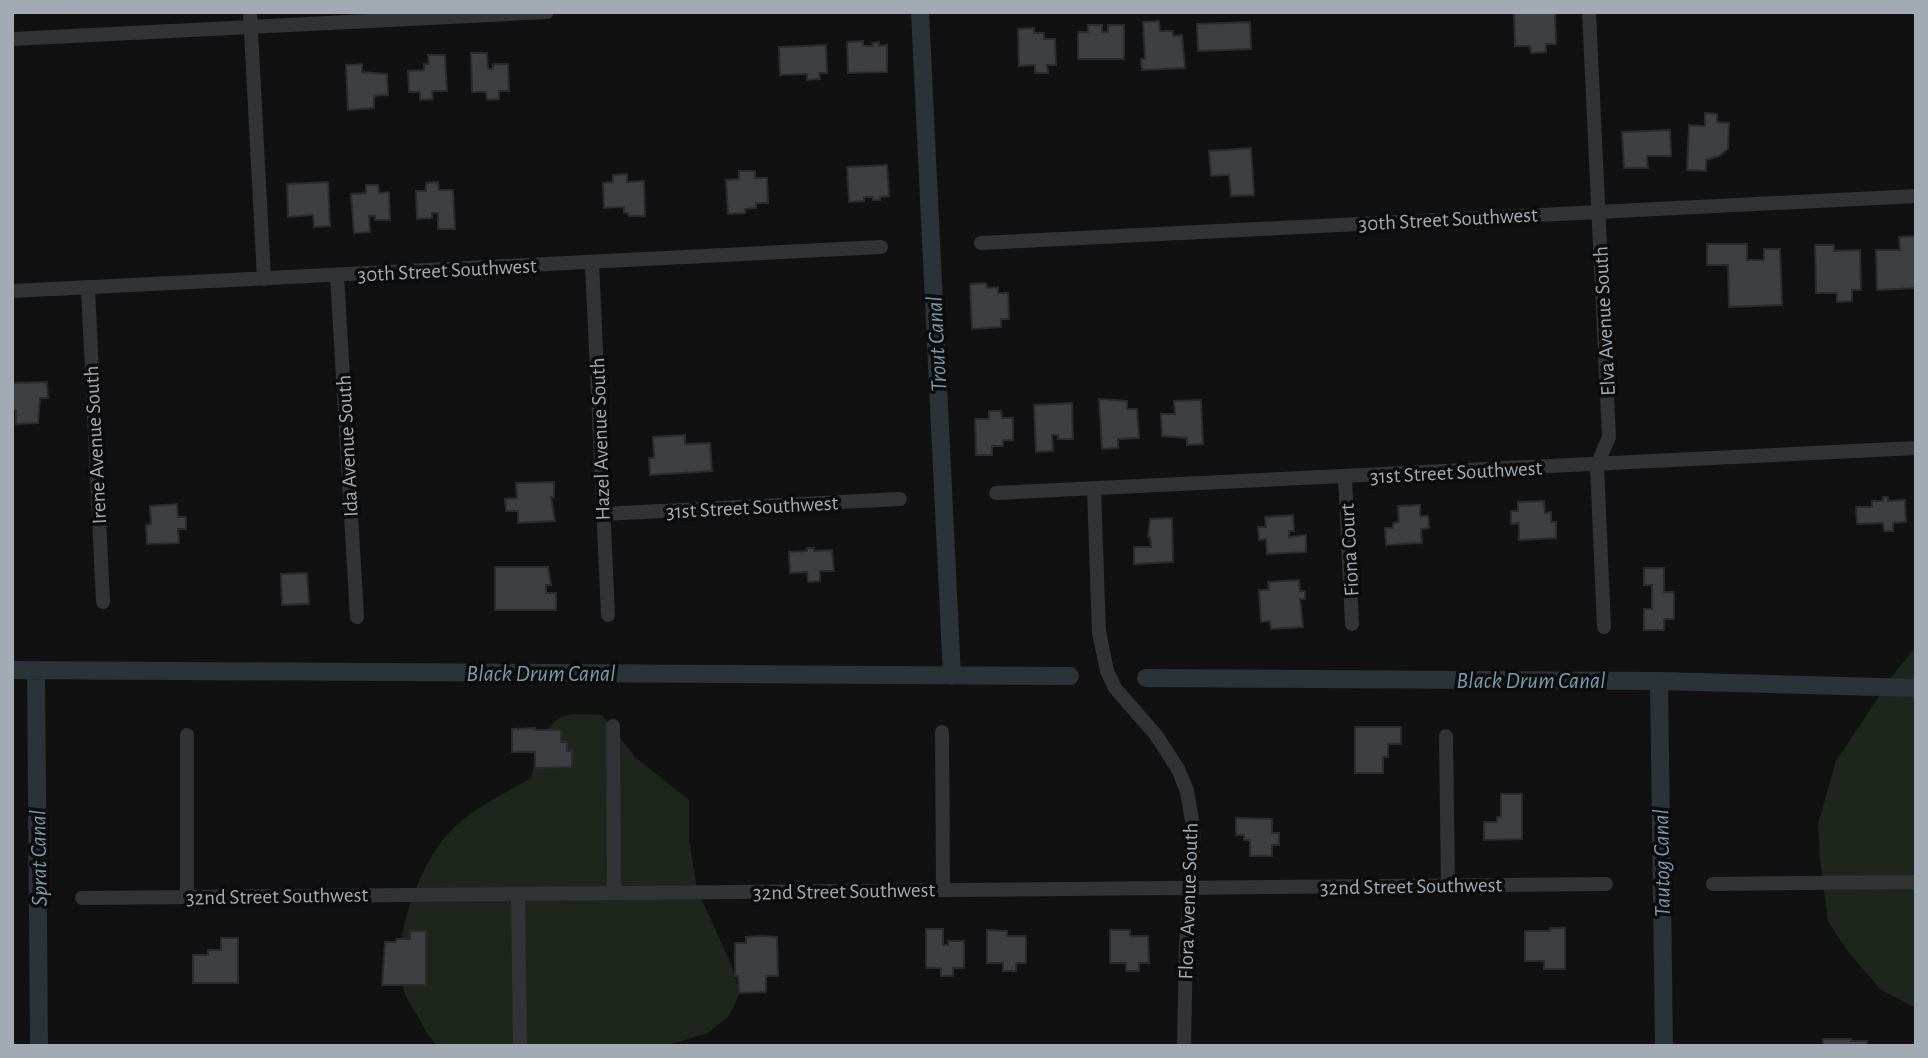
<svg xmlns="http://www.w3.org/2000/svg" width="1928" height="1058" viewBox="0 0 1928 1058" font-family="'Alegreya Sans',sans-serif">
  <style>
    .green { fill: #1d251d }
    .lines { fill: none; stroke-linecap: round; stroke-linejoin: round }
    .canal { stroke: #293338; stroke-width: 18 }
    .building { fill: #3d3f42; stroke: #2b2b2e; stroke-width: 2 }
    .street { stroke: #323337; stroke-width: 14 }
    .labels { text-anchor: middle; stroke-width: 7; stroke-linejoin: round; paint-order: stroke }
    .street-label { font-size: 21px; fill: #a2aab3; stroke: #0c0c0d }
    .water-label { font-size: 23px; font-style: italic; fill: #789daf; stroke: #0c0c0d }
  </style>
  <rect width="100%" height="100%" fill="#111112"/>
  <path class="green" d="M1916,646V1008L1881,990L1846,949L1828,921L1820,859L1818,824L1836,761L1891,678Z
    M602,715L635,757L689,800V839L697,889L731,964L740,993L729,1016L708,1033L665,1046H438C429,1038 425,1030 420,1020C415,1012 410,1004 406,996C387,951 416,870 447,835C469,809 503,795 531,778C536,757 541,725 564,716C574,713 591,715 602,715Z"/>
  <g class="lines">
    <path class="canal" d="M920,12L952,676
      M12,670L1070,676
      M36,670L39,1046
      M1146,678L1659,681L1916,688
      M1659,681L1664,1046"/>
  </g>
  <path class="building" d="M1514,12H1555L1556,44H1546V52L1531,53L1530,46H1515Z
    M1159,21L1160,31H1173V36L1182,35L1185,68L1142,70L1141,59H1145L1143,22Z
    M1250,22L1251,49L1198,51L1197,24Z
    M1088,25H1102V32H1108V25H1124V59H1078V32H1088Z
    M1034,28V33H1044V39H1055L1056,65H1047L1048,73H1035V65L1019,66L1018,29Z
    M863,41V46H873L872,43L879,42V46L887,45V72L848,73L847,42Z
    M826,45L827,73H819L820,79L807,80V74L780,75L779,47Z
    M471,53H487L488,69H493V64H508L509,91H499V99L487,100L486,92H472Z
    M428,55H445L447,91H432L433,99L420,100V92H409L408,71L424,70V64H429Z
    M362,64V72L387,74L388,95L374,96V108L348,110L346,65Z
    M1705,113L1717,114V122L1729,123L1728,149L1719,156L1706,160V171L1687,170L1689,125L1705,126Z
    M1670,130L1671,156H1647L1648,168H1624L1622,132Z
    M1251,148L1254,195L1231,196L1229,175L1211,176L1209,151Z
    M887,165L889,196L880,197V200H873V197H864V201L849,202L847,167Z
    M739,171H755V178H767L768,203H756V208L745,209V213L728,214L726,180L739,179Z
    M627,174V182L644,181L645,216H629L628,213H624V207L604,208L603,183L613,182V175Z
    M328,182L330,226L314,227L313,215L288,217L287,184Z
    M438,182L439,190H453L455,229H438V213H432V218L417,219L416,191H426V183Z
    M366,185H378L379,193L389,192L390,220H375V216H369L370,232L354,233L351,194L366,193Z
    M1916,236V288L1877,290L1876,250H1900L1899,237Z
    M1707,244H1747V260H1764V249H1780L1782,305L1729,307L1728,265H1707Z
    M1815,245H1834V251L1860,250L1861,290H1852V301L1837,302V293H1816Z
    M986,283L987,288L998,287V293H1008L1009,319H1001V327L972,329L970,284Z
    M47,382L48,398H40L38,423L16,424V410H12V383Z
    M1099,399L1127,401V409H1137L1139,438L1118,439V448L1102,449Z
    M1201,400L1203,444L1187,445V438L1162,436L1161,414H1175L1174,401Z
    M1072,403L1073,439H1058V435H1052L1053,451L1036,452L1034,405Z
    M989,411H1001L1002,418H1013V440H1003V446H992V455H976L975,419H989Z
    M685,435V444L710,443L712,471L650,475L649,458H654L653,437Z
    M554,482V497H551L555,521L518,523V511H506L505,499L517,498L516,483Z
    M1883,497H1888V501L1905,500L1906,522L1893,523V531H1884L1883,523L1857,524L1856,507H1872V501H1883Z
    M1544,501L1545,513L1551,512V522H1556V538L1519,540V523L1511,524V511H1518V502Z
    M177,504L178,517H186V529H178L179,543L147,544L146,525L151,524L150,506Z
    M1420,505V516H1428L1429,528L1421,529L1422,543L1386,545L1385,528H1393V523L1399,522L1398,506Z
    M1293,515L1294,531H1289V537L1306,535V552L1267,554L1266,539L1259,540L1258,527H1266L1265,517Z
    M1172,518L1173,562L1134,564V547H1151L1150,537H1148L1150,519Z
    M807,548H814V551L832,550L834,571H820V581L808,582L807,572L790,573L789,552L807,551Z
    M495,567H548L551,585H546V593H556V610H495Z
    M1644,568H1664V592H1674V619H1664V630H1644V609H1652V585H1644Z
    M307,573L309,604L282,605L281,574Z
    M1299,580L1300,591H1305V599H1300L1303,627L1271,629L1270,621L1261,622L1259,590H1269L1268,582Z
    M1355,727H1401V744H1388V757H1383V773H1355Z
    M535,728V730H561V742H567V751H572V767L535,768V752H512V729Z
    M1501,794H1522V839L1484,840V822H1497V817H1501Z
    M1236,818L1272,819V833H1279V845H1272V856H1250V840H1244V835H1236Z
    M1550,928H1565V969H1544V961H1525V931H1550Z
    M926,929H943V945H948V941H964V968H953V976H941V968H926Z
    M987,930L1007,931V936H1026V963H1016V971H1003V963H987Z
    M1110,930H1130V936H1148L1149,963H1139V971H1126V963H1110Z
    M410,931H426V985H382L385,942H396V939H410Z
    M760,936L777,937L778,976H766V992L739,993L738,976H735V943H746V937Z
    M221,938H238V983H193V955H208V950H221Z
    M1823,1039H1851V1041H1867V1046H1823Z"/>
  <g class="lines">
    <path class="street" d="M250,12L264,279
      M1589,12L1609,437L1597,465L1604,627
      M12,39L547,12
      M981,243L1916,196
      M592,262L608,615
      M337,275L357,617
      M88,288L103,602
      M12,291L881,247
      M1345,477L1352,624
      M1094,489L1099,632L1107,671L1115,688L1156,735L1178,769L1187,791L1194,832L1186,945L1184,1046
      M996,493L1916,448
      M603,514L900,499
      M613,726L614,893
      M942,732L943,890
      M1446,736L1448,885
      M1713,884L1916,882
      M518,894L520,1046
      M187,897V735
      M82,898L1606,884"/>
  </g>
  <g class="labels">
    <g class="street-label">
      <text transform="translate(1448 219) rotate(-3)" y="7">30th Street Southwest</text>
      <text transform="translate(447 270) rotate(-3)" y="7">30th Street Southwest</text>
      <text transform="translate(1604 321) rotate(-93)" y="7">Elva Avenue South</text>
      <text transform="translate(600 439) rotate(-92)" y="7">Hazel Avenue South</text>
      <text transform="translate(95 445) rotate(-93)" y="7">Irene Avenue South</text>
      <text transform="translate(347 446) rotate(-93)" y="7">Ida Avenue South</text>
      <text transform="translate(1456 472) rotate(-3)" y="7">31st Street Southwest</text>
      <text transform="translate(752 507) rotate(-3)" y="7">31st Street Southwest</text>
      <text transform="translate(1349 550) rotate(-93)" y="7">Fiona Court</text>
      <text transform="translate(1411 886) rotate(-1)" y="7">32nd Street Southwest</text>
      <text transform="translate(844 891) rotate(-1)" y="7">32nd Street Southwest</text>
      <text transform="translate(277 896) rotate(-1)" y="7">32nd Street Southwest</text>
      <text transform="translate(1188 901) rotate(-88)" y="7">Flora Avenue South</text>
    </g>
    <g class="water-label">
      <text transform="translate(936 344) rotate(-93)" y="8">Trout Canal</text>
      <text x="541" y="681">Black Drum Canal</text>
      <text x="1531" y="688">Black Drum Canal</text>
      <text transform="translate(38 858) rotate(-91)" y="8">Sprat Canal</text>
      <text transform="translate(1661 863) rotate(-91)" y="8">Tautog Canal</text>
    </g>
  </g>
  <rect width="1928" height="1058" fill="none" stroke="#a2aab3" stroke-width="28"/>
</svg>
